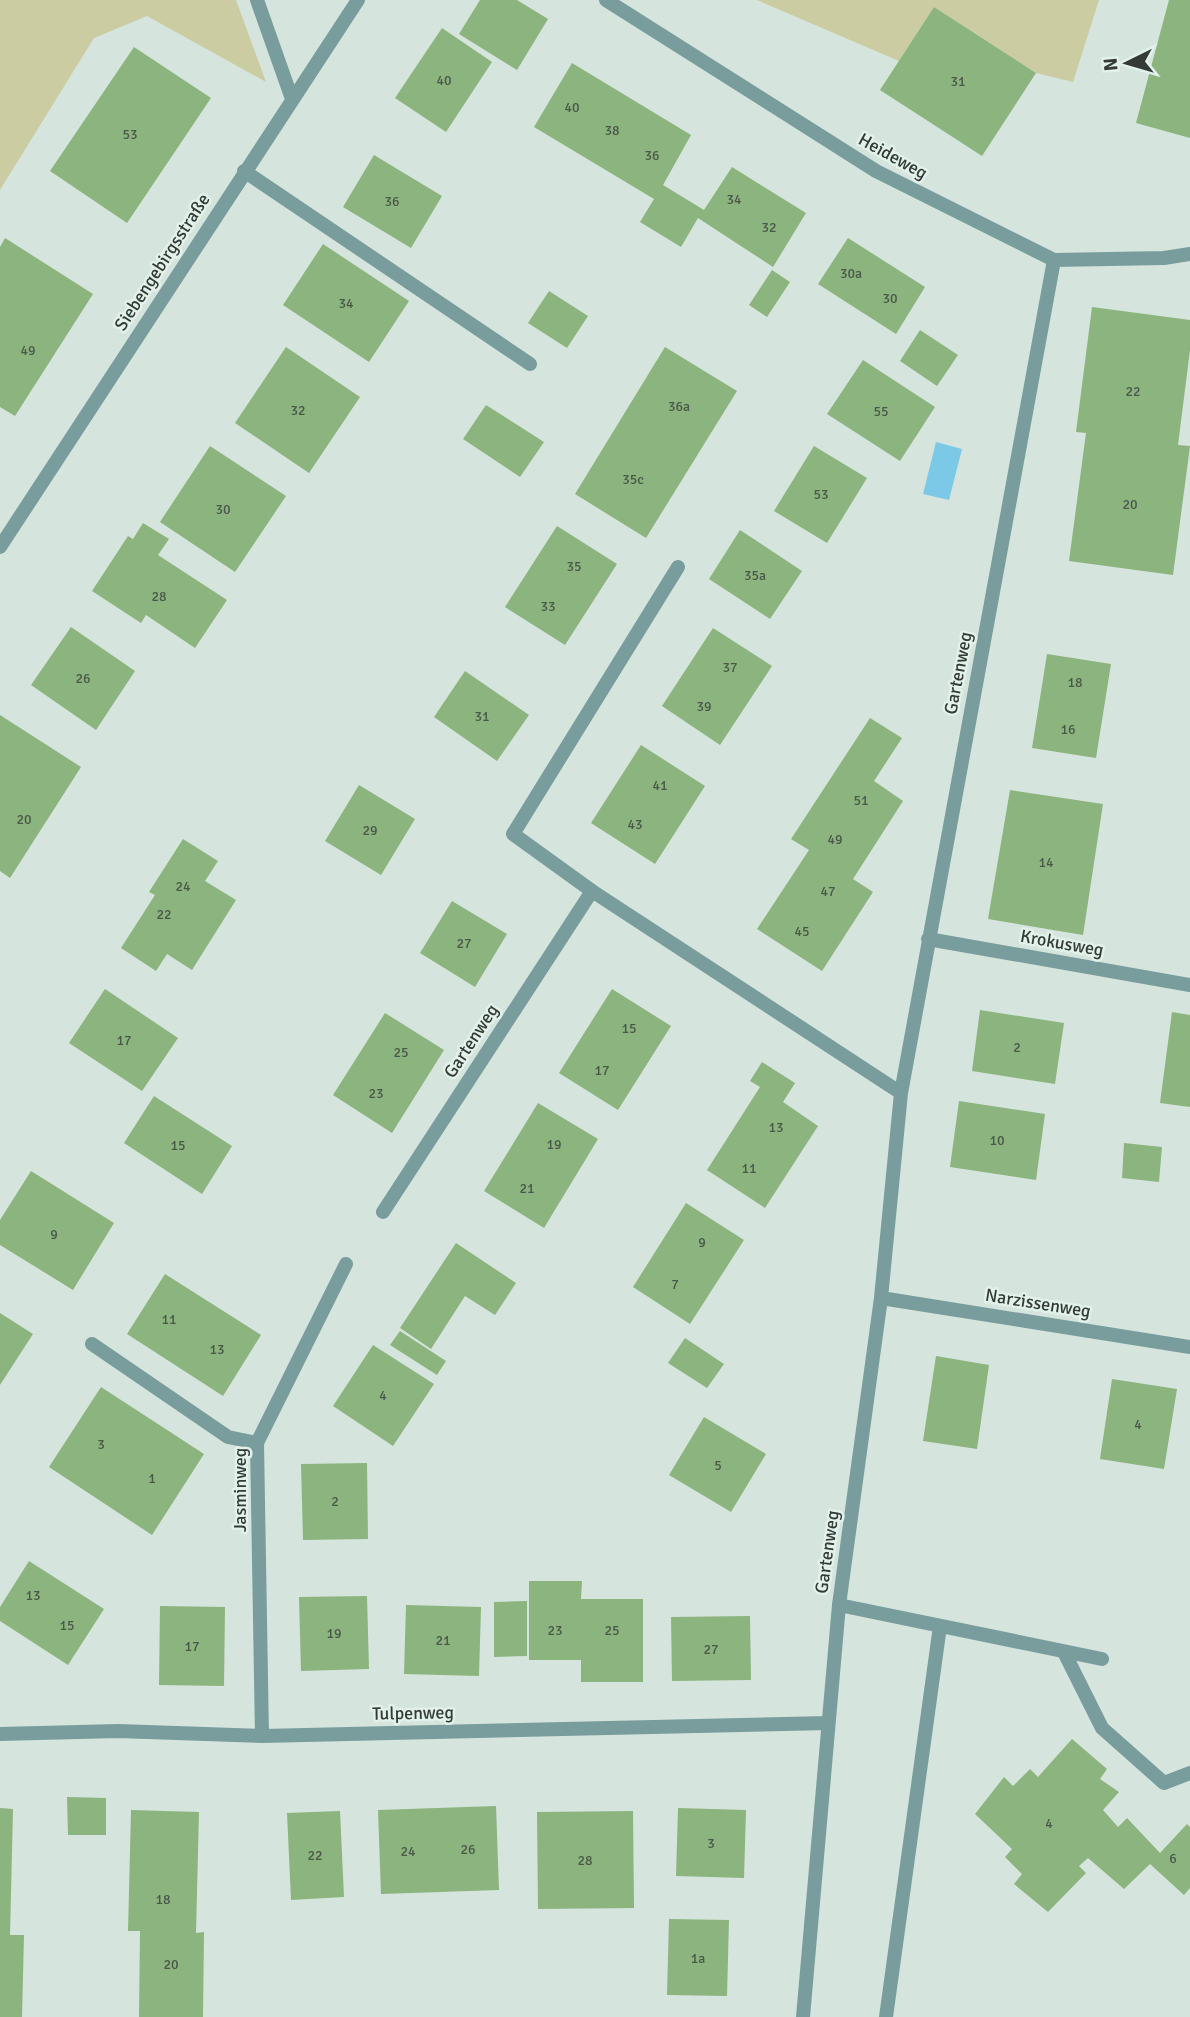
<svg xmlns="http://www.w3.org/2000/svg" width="1190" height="2017" viewBox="0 0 1190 2017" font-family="Signika,sans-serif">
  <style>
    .green { fill: #cbcca2 }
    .water { fill: #7cc9e7 }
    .building { fill: #8cb47e }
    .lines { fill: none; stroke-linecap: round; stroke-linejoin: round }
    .service { stroke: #799d9d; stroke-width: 14 }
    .minor { stroke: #799d9d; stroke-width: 14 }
    .labels { text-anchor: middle; stroke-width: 5; stroke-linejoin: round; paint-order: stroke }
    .number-label { font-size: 14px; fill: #495849 }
    .street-label { font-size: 18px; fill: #333a37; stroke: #e2f2ea }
  </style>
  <rect width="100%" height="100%" fill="#d5e4dd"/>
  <path class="green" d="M0,0H236L266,82L147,16L94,38L0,190Z
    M757,0H1099L1073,82L1036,73L934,7L899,61Z"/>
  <path class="water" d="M936,442L962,449L949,500L923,494Z"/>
  <path class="building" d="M480,0H517L548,19L517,70L459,34Z
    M1169,0H1190V138L1136,123Z
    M934,7L1036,73L982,156L880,90Z
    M442,28L492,62L446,132L395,98Z
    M134,47L211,98L127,223L50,171Z
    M572,63L691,135L663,185L704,210L732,167L806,213L773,267L698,218L681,247L640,222L654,199L534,127Z
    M374,155L442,196L411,248L343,207Z
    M5,238L93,294L15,416L0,407V247Z
    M848,238L925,287L896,334L818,284Z
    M323,244L409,301L369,362L283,305Z
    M772,270L790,282L767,317L749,305Z
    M549,291L588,316L567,348L528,323Z
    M1092,307L1190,320V350L1178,445L1190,446L1173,575L1069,561L1086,433L1076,432Z
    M920,330L958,355L937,386L900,361Z
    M286,347L360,397L309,473L235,423Z
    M665,347L737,391L646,538L575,494Z
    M863,360L935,407L900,461L827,414Z
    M486,405L544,442L520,477L463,439Z
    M210,446L286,496L235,572L160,522Z
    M814,446L867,478L827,543L774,511Z
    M143,523L169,539L158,555L227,600L195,648L146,615L141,623L92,591L128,536L133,539Z
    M557,526L617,564L565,645L505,607Z
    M740,530L802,571L770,619L709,579Z
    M71,627L135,671L96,730L31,685Z
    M713,628L772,666L720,745L662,706Z
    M1047,654L1111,664L1096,758L1032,748Z
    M465,671L529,715L497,761L434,717Z
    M0,715L81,767L10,878L0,871Z
    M870,718L902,738L874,781L903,801L853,879L873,892L822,971L757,929L809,850L791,839Z
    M641,745L705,786L655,864L591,823Z
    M359,785L415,819L381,875L325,841Z
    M1010,790L1103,804L1083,935L988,919Z
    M183,839L218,861L205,881L236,900L192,970L167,954L156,971L121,948L155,895L149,892Z
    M452,901L507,934L475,987L420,953Z
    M105,989L178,1038L142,1091L69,1043Z
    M612,989L671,1026L618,1110L559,1073Z
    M980,1010L1064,1023L1055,1084L972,1071Z
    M1172,1012L1190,1015V1107L1160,1103Z
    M385,1013L444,1050L392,1133L333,1095Z
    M762,1062L795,1083L783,1102L818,1126L765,1208L707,1170L760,1087L750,1081Z
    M154,1096L232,1146L202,1194L124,1143Z
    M959,1101L1045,1114L1036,1180L950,1167Z
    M538,1103L598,1139L544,1228L484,1191Z
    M1124,1143L1162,1147L1159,1182L1122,1178Z
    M31,1171L114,1223L73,1290L0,1245V1220Z
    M686,1203L744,1240L690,1324L633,1287Z
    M456,1243L516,1283L495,1315L465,1296L431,1349L400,1328Z
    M165,1274L261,1335L223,1396L127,1334Z
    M0,1313L33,1334L0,1385Z
    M400,1331L446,1361L437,1375L390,1345Z
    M685,1338L724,1364L707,1388L668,1363Z
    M373,1345L434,1384L393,1446L333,1406Z
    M936,1356L989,1365L977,1449L923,1441Z
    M1112,1379L1177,1389L1164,1469L1100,1459Z
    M101,1387L204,1454L152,1535L49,1467Z
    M704,1417L766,1454L731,1512L669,1475Z
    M367,1463L368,1539L303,1540L301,1464Z
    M29,1561L104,1609L68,1665L0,1621V1607Z
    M529,1581H582L581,1599H643V1682H581V1660H529Z
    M367,1596L369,1669L301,1671L299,1597Z
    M527,1601V1656L494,1657V1602Z
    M406,1605L481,1607L479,1676L404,1674Z
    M160,1606L225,1607L224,1686L159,1685Z
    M750,1616L751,1680L672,1681L671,1617Z
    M1072,1739L1107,1769L1100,1779L1119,1792L1103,1810L1118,1827L1127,1818L1160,1853L1187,1824L1190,1827V1888L1184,1895L1150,1864L1124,1889L1088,1858L1079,1866L1086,1873L1048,1912L1014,1884L1022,1874L1005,1857L1012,1849L975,1814L1004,1777L1013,1786L1030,1769L1038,1777Z
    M67,1797L106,1798V1835H68Z
    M496,1806L499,1890L381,1894L378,1810Z
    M0,1808L13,1809L10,1935H24L22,2017H0Z
    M678,1808L746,1810L744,1878L676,1876Z
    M131,1810L199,1812L196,1933L204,1932L203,2017H139L140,1931H128Z
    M340,1811L344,1897L291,1900L287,1813Z
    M633,1811L634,1908L538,1909L537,1812Z
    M669,1919L729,1920L727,1996L667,1995Z"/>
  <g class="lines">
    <path class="service" d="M244,171L530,364
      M383,1212L592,891
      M92,1344L228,1437L257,1443
      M839,1605L1102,1659
      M1064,1652L1102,1728L1164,1783L1190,1773
      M886,2017L940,1626"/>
    <path class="minor" d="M257,0L292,99
      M606,0L876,171L1054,260L1164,258L1190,254
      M0,547L358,0
      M678,567L513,834L592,891L901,1093
      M928,939L1190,985
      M881,1298L1190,1347
      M0,1734L118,1731L262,1736L828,1723
      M262,1736L257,1443L346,1264
      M803,2017L839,1605L881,1298L901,1093L1054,260"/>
  </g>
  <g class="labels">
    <g class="number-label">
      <text x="444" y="85">40</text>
      <text x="958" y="86">31</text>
      <text x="572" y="112">40</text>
      <text x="612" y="135">38</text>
      <text x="130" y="139">53</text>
      <text x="652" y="160">36</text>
      <text x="734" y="204">34</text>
      <text x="392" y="206">36</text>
      <text x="769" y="232">32</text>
      <text x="851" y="278">30a</text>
      <text x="890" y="303">30</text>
      <text x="346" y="308">34</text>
      <text x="28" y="355">49</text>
      <text x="1133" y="396">22</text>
      <text x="679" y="411">36a</text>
      <text x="298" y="415">32</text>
      <text x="881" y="416">55</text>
      <text x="633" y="484">35c</text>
      <text x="821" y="499">53</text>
      <text x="1130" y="509">20</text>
      <text x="223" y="514">30</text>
      <text x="574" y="571">35</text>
      <text x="755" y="580">35a</text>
      <text x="159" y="601">28</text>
      <text x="548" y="611">33</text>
      <text x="730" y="672">37</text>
      <text x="83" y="683">26</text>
      <text x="1075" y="687">18</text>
      <text x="704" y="711">39</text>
      <text x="482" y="721">31</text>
      <text x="1068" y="734">16</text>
      <text x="660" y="790">41</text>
      <text x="861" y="805">51</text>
      <text x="24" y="824">20</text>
      <text x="635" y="829">43</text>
      <text x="370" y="835">29</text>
      <text x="835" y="844">49</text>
      <text x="1046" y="867">14</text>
      <text x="183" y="891">24</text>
      <text x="828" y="896">47</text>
      <text x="164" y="919">22</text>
      <text x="802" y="936">45</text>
      <text x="464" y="948">27</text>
      <text x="629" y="1033">15</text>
      <text x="124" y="1045">17</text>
      <text x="1017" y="1052">2</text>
      <text x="401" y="1057">25</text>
      <text x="602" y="1075">17</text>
      <text x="376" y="1098">23</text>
      <text x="776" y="1132">13</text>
      <text x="997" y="1145">10</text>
      <text x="554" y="1149">19</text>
      <text x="178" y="1150">15</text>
      <text x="749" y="1173">11</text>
      <text x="527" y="1193">21</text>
      <text x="54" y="1239">9</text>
      <text x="702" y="1247">9</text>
      <text x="675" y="1289">7</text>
      <text x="169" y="1324">11</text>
      <text x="217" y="1354">13</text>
      <text x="383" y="1400">4</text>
      <text x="1138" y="1429">4</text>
      <text x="101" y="1449">3</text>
      <text x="718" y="1470">5</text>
      <text x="152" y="1483">1</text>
      <text x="335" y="1506">2</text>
      <text x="33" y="1600">13</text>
      <text x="67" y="1630">15</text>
      <text x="555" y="1635">23</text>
      <text x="612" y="1635">25</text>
      <text x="334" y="1638">19</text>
      <text x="443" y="1645">21</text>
      <text x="192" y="1651">17</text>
      <text x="711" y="1654">27</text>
      <text x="1049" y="1828">4</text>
      <text x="711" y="1848">3</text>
      <text x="468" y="1854">26</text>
      <text x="408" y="1856">24</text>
      <text x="315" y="1860">22</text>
      <text x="1173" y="1863">6</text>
      <text x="585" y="1865">28</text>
      <text x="163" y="1904">18</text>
      <text x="698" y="1963">1a</text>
      <text x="171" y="1969">20</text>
    </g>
    <g class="street-label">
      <text transform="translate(893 156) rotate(29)" y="6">Heideweg</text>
      <text transform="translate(162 262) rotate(-57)" y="6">Siebengebirgsstraße</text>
      <text transform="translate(958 673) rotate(-79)" y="6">Gartenweg</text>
      <text transform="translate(1062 943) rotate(10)" y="6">Krokusweg</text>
      <text transform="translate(471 1041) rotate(-57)" y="6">Gartenweg</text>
      <text transform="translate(1038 1303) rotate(9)" y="6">Narzissenweg</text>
      <text transform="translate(240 1490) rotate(-90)" y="6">Jasminweg</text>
      <text transform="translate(827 1552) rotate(-82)" y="6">Gartenweg</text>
      <text transform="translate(413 1713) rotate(-1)" y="6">Tulpenweg</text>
    </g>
  </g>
  <g transform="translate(1127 63) rotate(265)" stroke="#e2f2ea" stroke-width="5" paint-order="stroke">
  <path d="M0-5L12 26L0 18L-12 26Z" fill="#333a37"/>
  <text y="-10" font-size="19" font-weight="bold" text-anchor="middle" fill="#333a37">N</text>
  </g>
</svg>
